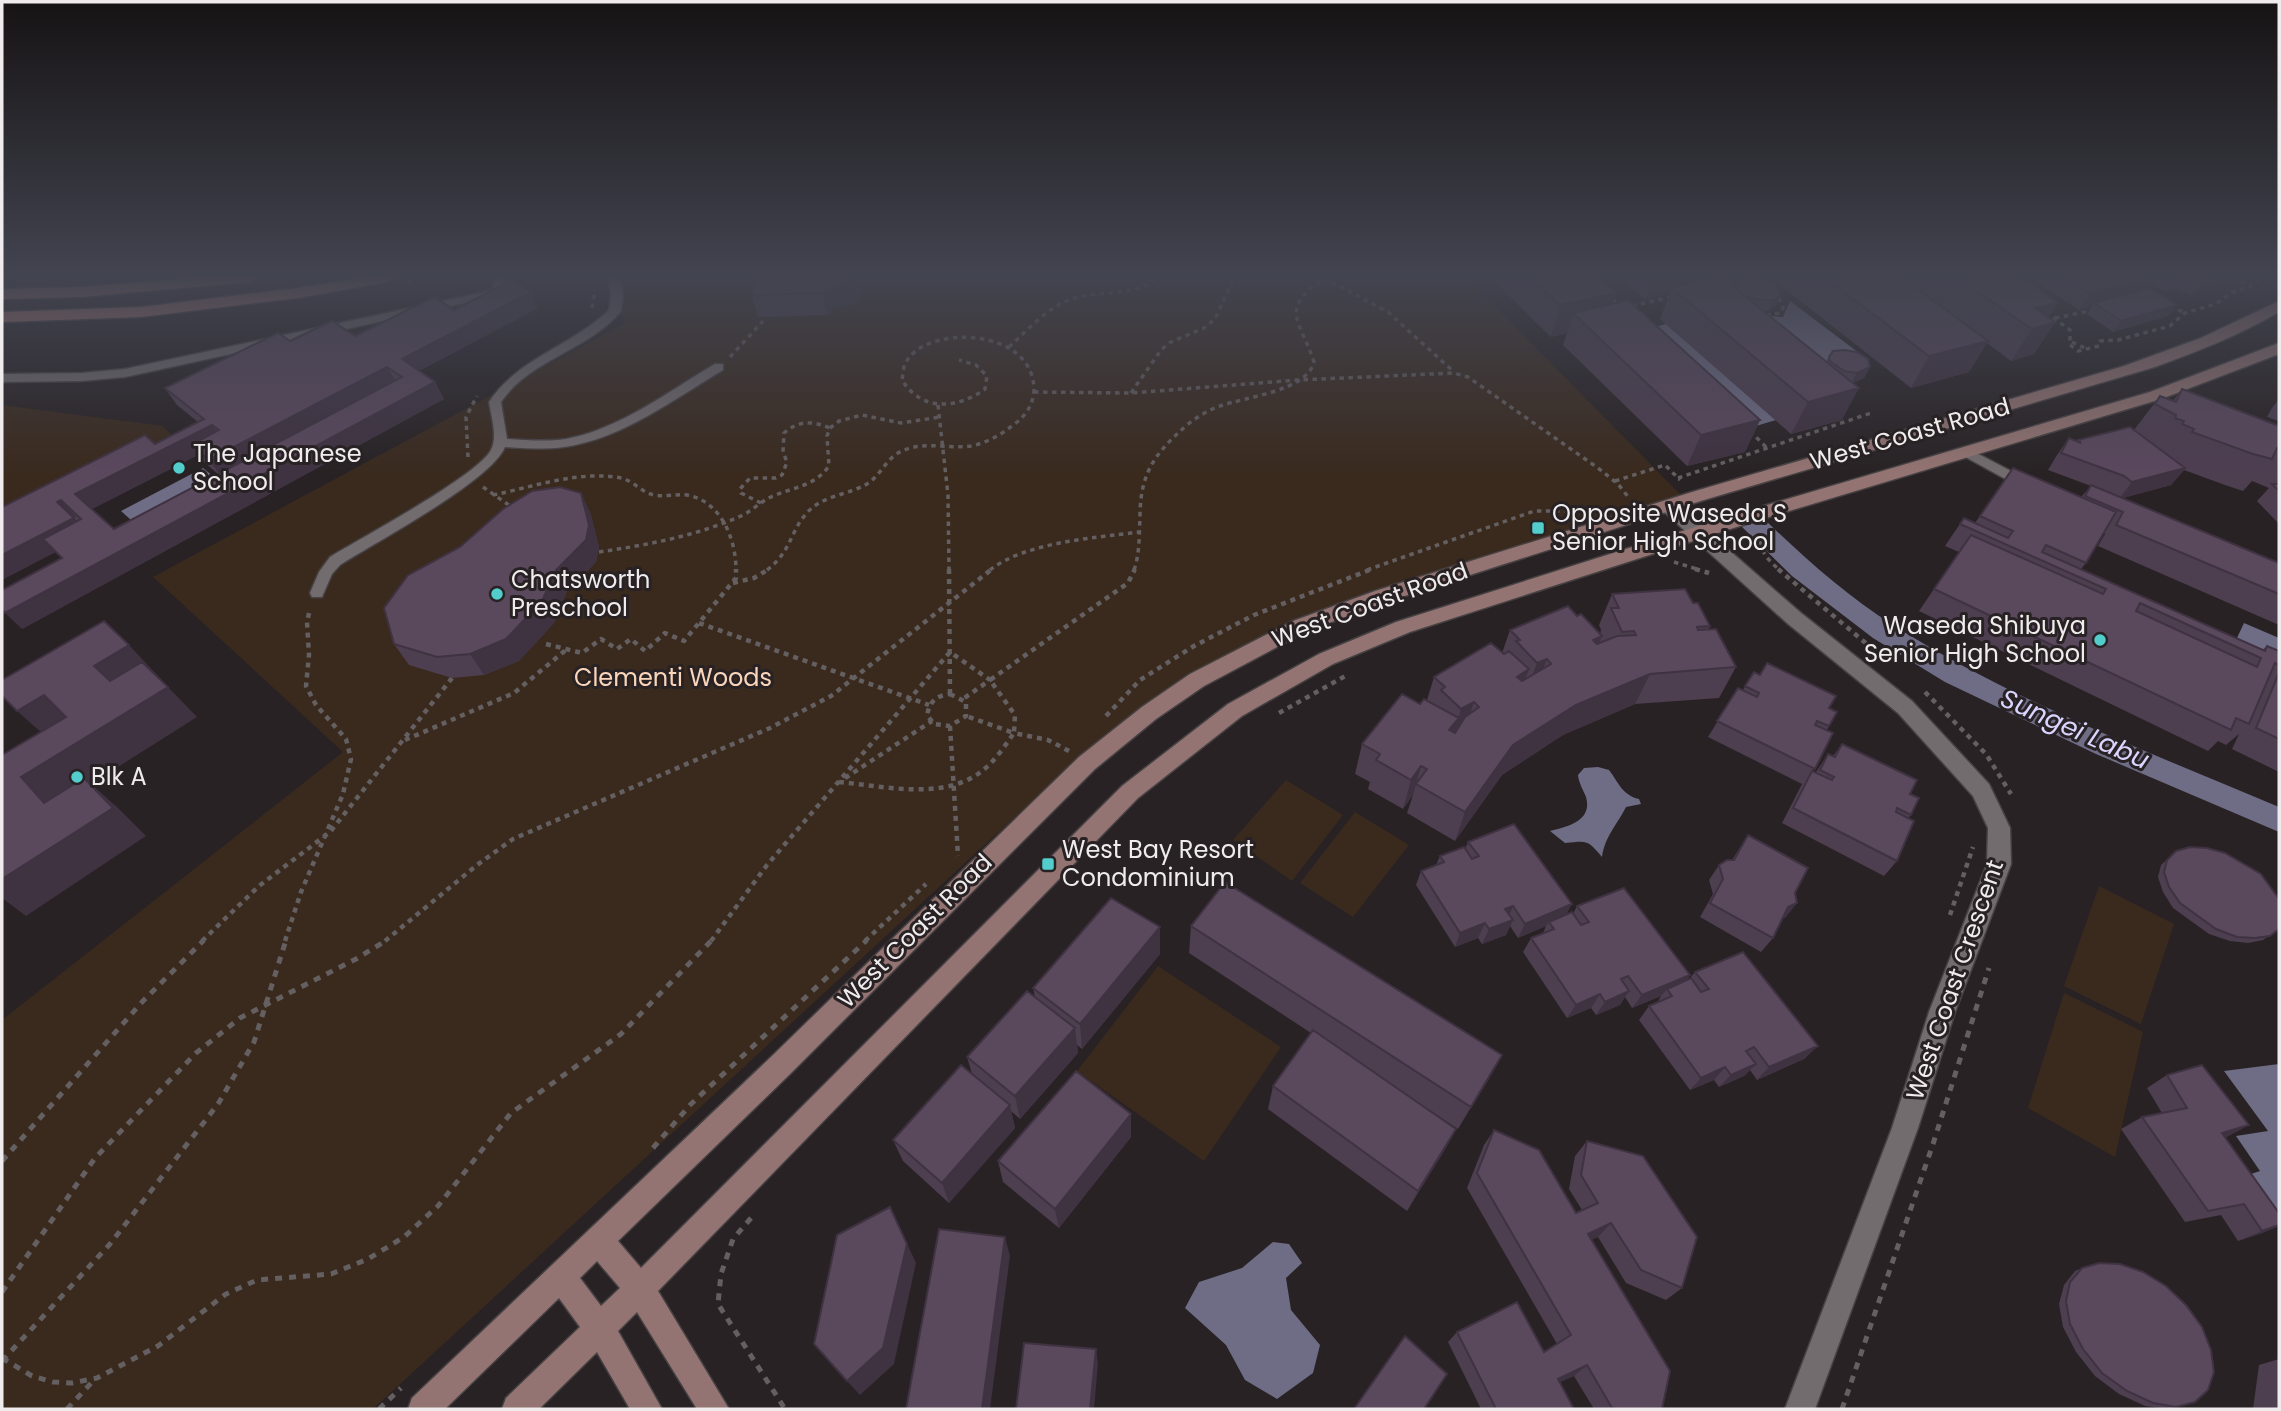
<svg xmlns="http://www.w3.org/2000/svg" width="2281" height="1411" viewBox="0 0 2281 1411" font-family="Poppins,sans-serif">
  <style>
    .green { fill: #3a2a1e }
    .water { fill: #6f6c86 }
    .lines { fill: none; stroke-linecap: round; stroke-linejoin: round }
    .canal { fill: #6f6c86; fill-rule: evenodd }
    .service-casing { stroke: #464143; stroke-width: 3 }
    .minor-casing { stroke: #464143; stroke-width: 3 }
    .secondary-casing { stroke: #464143; stroke-width: 3 }
    .primary-casing { stroke: #464143; stroke-width: 3 }
    .path-far2 { stroke: #645f60; stroke-width: 3.5; stroke-dasharray: 4.5 4.5; stroke-linecap: butt }
    .path-far1 { stroke: #645f60; stroke-width: 4.5; stroke-dasharray: 5 5; stroke-linecap: butt }
    .path { stroke: #645f60; stroke-width: 5; stroke-dasharray: 7 7; stroke-linecap: butt }
    .service { fill: #736c6e; fill-rule: evenodd }
    .minor { fill: #736c6e; fill-rule: evenodd }
    .secondary { fill: #947472; fill-rule: evenodd }
    .primary { fill: #b47c77; fill-rule: evenodd }
    .wall { fill: #4d3e50; fill-rule: evenodd }
    .shaded-wall { fill: #3f3241 }
    .building { fill: #5a485d; stroke: #3f3241; stroke-width: 2; fill-rule: evenodd }
    .poi-dot { fill: #52cdcc; stroke: #282224; stroke-width: 2.5 }
    .labels { text-anchor: middle; stroke-width: 6; stroke-linejoin: round; paint-order: stroke }
    .street-label { font-size: 24px; fill: #f0eced; stroke: #282224 }
    .poi-label { font-size: 24px; fill: #f0eced; stroke: #282224; text-anchor: start }
    .park-label { font-size: 24px; fill: #fbd5b9; stroke: #282224 }
    .water-label { font-size: 26px; font-style: italic; fill: #d9d5fe; stroke: #282224 }
  </style>
  <rect width="100%" height="100%" fill="#282224"/>
  <path class="green" d="M610,277H1466L1683,497L1298,621C1262,637 1226,654 1192,674C1156,694 1124,721 1092,746L373,1409H2V1020L343,752L153,577L625,323Z
    M2,405L163,426L176,440L2,521Z
    M1286,780L1343,815L1292,881L1233,840Z
    M1355,812L1409,845L1353,917L1300,883Z
    M2099,886L2174,924L2141,1024L2064,986Z
    M1158,966L1281,1047L1204,1161L1077,1071Z
    M2064,993L2143,1032L2115,1157L2028,1108Z"/>
  <path class="water" d="M1790,301L1859,353L1799,370L1761,316L1783,317Z
    M1666,324L1776,420L1756,426L1647,329Z
    M203,468L224,485L141,529L121,511Z
    M2244,623L2279,638V676L2230,653Z
    M1598,767L1609,770C1619,783 1622,795 1639,799L1641,804L1626,807C1617,825 1605,836 1602,857C1587,839 1587,841 1565,843L1550,831C1567,827 1593,821 1586,797C1583,789 1579,784 1578,775L1584,768Z
    M2279,1064V1215L2227,1182L2260,1171L2236,1136L2268,1131L2224,1071Z
    M1273,1242L1289,1244L1302,1263L1286,1278L1291,1310L1320,1345L1313,1373L1277,1399L1245,1380L1226,1345L1185,1308L1199,1282L1242,1268Z"/>
  <g class="lines">
    <path class="canal" d="M1749,511L1758,513C1800,554 1843,593 1893,625C2013,701 2149,752 2279,807V832L2096,754L1945,682L1873,638L1792,576L1740,525L1737,519L1740,513Z"/>
    <defs>
      <path id="service" d="M495,277H506L504,289L493,297L125,377L82,381L2,382V374L82,373L125,369L485,292L493,288Z
        M608,277H620L623,294L621,311C588,351 530,359 501,402L507,439C526,440 546,442 566,439C620,429 669,391 715,364H723V370C674,399 622,439 564,447C545,450 525,448 505,447C491,481 376,542 340,565L332,574L322,597H312L310,593L319,572L330,557C361,538 477,476 491,450C498,436 491,416 489,402C518,358 572,346 609,310L611,294Z
        M1965,447L2030,481L2032,484L2030,487H2020L1960,454L1958,451Z"/>
      <path id="minor" d="M1668,500L1674,502L1801,613L1912,701L1989,784L2010,828L2011,864L1955,1012L1918,1128L1815,1409H1785L1892,1128L1929,1012L1987,864L1988,828L1973,796L1898,713L1787,623L1662,510L1659,506L1662,502Z"/>
      <path id="secondary" d="M2279,301V312C2240,335 2198,351 2155,367L1704,500L1389,601L1307,631L1204,686L1156,719L1095,769L789,1075L618,1241L641,1268L1122,786L1228,704L1319,654L1396,622L1733,515L2150,392L2279,343V354L2161,399L1746,524L1410,632L1333,664L1242,716L1138,798L658,1291L729,1409H697L637,1312L618,1331L662,1409H630L597,1352L539,1409H502L506,1398L580,1327L559,1298L445,1409H408L412,1398L771,1057L1079,757L1142,707L1190,674L1293,621L1375,591L1692,492L2124,366L2201,338ZM597,1261L620,1288L601,1306L580,1278Z"/>
      <path id="primary" d="M204,277H258L250,282L82,297L2,299V289L82,287Z
        M365,277H396L388,282L298,298L141,317L2,322V312L141,307L298,288Z"/>
    </defs>
    <use href="#service" class="service-casing"/>
    <use href="#minor" class="minor-casing"/>
    <use href="#secondary" class="secondary-casing"/>
    <use href="#primary" class="primary-casing"/>
    <path class="path-far2" d="M2233,277L2250,287
      M1324,278L1388,312L1454,372
      M408,281L428,277
      M1612,300L1631,306L1633,313C1621,321 1610,317 1600,308L1602,303Z
      M1632,306L1671,297
      M2170,306L2185,313
      M592,308L595,289
      M2046,312L2070,330V345L2078,351L2099,346L2100,341L2118,340L2170,326L2185,313L2216,304L2232,292L2250,287L2261,277
      M1766,315L1781,313L1783,307L1777,295
      M2055,318L2094,310
      M2072,342L2085,348
      M1009,347C1029,329 1048,306 1075,298C1102,290 1136,297 1159,277
      M730,357L763,321
      M1034,392L1131,393L1298,380L1454,373L1468,377L1598,468L1618,484L1629,498
      M1131,393L1161,350L1169,343L1204,328L1215,319L1234,277
      M938,405L948,495L949,570
      M1750,431L1767,448
      M468,457L466,417L477,396
      M1678,478L1874,412
      M1615,481L1665,465L1680,480
      M483,487L513,508
      M493,495C533,487 579,470 621,478C634,481 642,493 654,495C665,497 676,494 687,495C721,501 736,539 736,570
      M761,503L741,493L740,489L750,478H776L782,475L787,462L783,452L784,433C799,420 813,421 830,428
      M1758,533C1758,548 1768,561 1780,570
      M599,552C647,545 696,536 741,516C752,511 761,501 773,496C794,487 815,486 829,466L827,436L830,428L839,421L862,415L901,423L940,417
      M1674,562L1700,570
      M767,570C791,552 790,532 806,514C820,496 848,495 867,484C881,475 887,457 902,451C923,441 948,449 971,446C986,443 1001,435 1013,425C1026,416 1033,405 1034,390C1034,326 923,324 905,364C903,368 903,375 902,380C922,412 957,409 985,389L987,376L976,365L959,360
      M990,570C1026,542 1094,538 1139,532
      M1134,570C1140,553 1139,535 1140,517C1140,473 1155,453 1187,425C1197,417 1208,410 1220,406C1245,397 1307,391 1314,362C1300,319 1278,310 1324,278
      M1367,570L1534,511H1584"/>
    <path class="path-far1" d="M949,569L950,694
      M1695,569L1709,573
      M1778,569L1881,656
      M733,583L754,578L769,569
      M699,623L929,705
      M546,644L582,653L601,639L617,649L631,639L645,651L665,633L684,641L736,578V569
      M1925,692L1986,754L2011,794
      M950,694L966,702V716L950,726L934,724L927,715C930,701 936,696 950,694Z
      M1279,713L1347,675
      M1106,716L1140,680L1194,646L1254,615L1372,569
      M950,726L958,856
      M405,740L514,693L567,649
      M1069,751L1048,740L1014,733L1015,715L990,680L1128,583L1135,569
      M845,778L932,721
      M839,782C883,786 939,800 978,774C993,764 1004,747 1014,733L966,716
      M1950,915L1973,847
      M202,941L259,886L330,832L452,678
      M285,941L301,892L343,794L351,759L346,739L316,705L306,686L309,655L307,622L310,609
      M385,941L477,865L513,839L770,728L831,696L992,569
      M711,941L767,865L950,652L990,680L963,699
      M865,941L926,884"/>
    <path class="path" d="M653,1148L690,1105L867,940
      M2,1161L143,1001L204,940
      M751,1218L733,1239L721,1274L718,1304L785,1409
      M2,1292L95,1158L196,1053L240,1018L356,959L387,940
      M2,1358L32,1376L53,1382L72,1383L97,1378L158,1346L226,1294L257,1280L331,1274L368,1259L404,1237L438,1206L511,1113L621,1034L712,940
      M2,1361L110,1244L218,1104L254,1042L286,940
      M67,1409L95,1379
      M379,1409L401,1388
      M1842,1409L1933,1144L1989,968"/>
    <use href="#service" class="service"/>
    <use href="#minor" class="minor"/>
    <use href="#secondary" class="secondary"/>
    <use href="#primary" class="primary"/>
  </g>
  <path class="wall" d="M756,277L858,302L833,309L827,315L758,317L752,295Z
    M1490,277H1599L1613,304L1760,420L1745,452L1687,466L1563,345L1567,333L1551,337Z
    M1619,277H1675L1669,293L1645,299Z
    M1775,277H2022L2058,303L2048,318L2055,322L2034,354L2011,361L1987,343L1969,372L1911,388L1774,280Z
    M2029,277H2139L2142,279L2144,277H2217L2211,285L2191,295L2176,288L2167,292L2142,280L2133,292L2168,316L2113,332L2087,314L2092,306L2079,310Z
    M1737,281L1781,295L1776,306L1768,311H1764L1826,362L1829,357L1870,367L1864,378L1853,383L1842,420L1791,434L1660,319L1672,288H1734Z
    M538,308L419,371L435,382L444,399L22,629L62,558L2,507L155,444L198,422L177,405L165,388L290,341L355,336L454,310ZM198,455L204,462L218,474L114,529L92,509Z
    M2182,389L2279,426V524L2257,501L2269,488L2252,481L2243,491L2225,485L2184,470L2171,485L2123,498L2279,563V625L2098,546L2105,534L2104,533L2086,563L2081,569L2262,650L2267,646L2279,651V772L2232,749L2239,734L2226,745L2218,741L2208,751L1919,611L1959,552L1945,546L1949,540L1964,518L1975,523L2013,468L2081,497L2091,486L2048,470L2057,455L2069,438L2077,441L2078,440L2134,430L2160,396L2173,401Z
    M2279,399V421L2267,417L2272,408Z
    M581,493L591,515L599,547L596,562L567,591L554,623L519,661L484,675L452,678L409,665L394,644L460,547Z
    M1612,594L1693,603L1710,626L1708,630L1736,667L1719,698L1635,704L1563,735L1502,775L1455,841L1407,813L1413,795L1403,809L1368,789L1370,782L1355,774L1362,744L1420,704L1427,700L1434,677L1502,653L1510,630L1577,616L1600,634L1601,630L1599,625Z
    M1754,672L1829,708V726L1827,730L1813,771L1816,772L1828,754L1833,756L1842,744L1910,794L1911,815L1908,818L1897,861L1884,876L1782,823L1802,784L1708,737L1738,688L1743,690Z
    M1748,835L1795,893L1786,917L1782,919L1773,938L1761,952L1700,917L1713,894L1709,880L1719,865L1732,860Z
    M1468,842L1567,915L1573,914L1577,906L1690,975L1686,981L1690,978L1695,972L1818,1046L1804,1059L1757,1080L1750,1070L1744,1076L1719,1087L1714,1080L1690,1090L1639,1020L1649,1006L1657,1003L1661,996L1632,1008L1625,997L1620,1005L1596,1015L1591,1008L1567,1018L1523,952L1531,938L1543,933L1546,926L1518,938L1510,926L1506,935L1482,944L1478,938L1455,947L1416,885L1421,871L1436,865L1440,856L1465,849Z
    M2176,851L2279,929L2263,940L2248,943L2230,941L2209,934L2173,908L2163,892L2158,877L2161,865Z
    M1191,926L1502,1055L1458,1129L1425,1107L1456,1129L1444,1151L1407,1211L1268,1109L1273,1086L1311,1033L1189,953Z
    M1160,954L1082,1049L1077,1045L1078,1053L1020,1119L1011,1111L1015,1128L949,1203L903,1161L893,1140L972,1074L967,1057L1035,997L1033,988Z
    M2167,1075L2249,1125L2225,1137L2279,1213V1226L2262,1233L2238,1241L2221,1215L2185,1222L2121,1129L2142,1117L2162,1113L2147,1088Z
    M1131,1114V1137L1059,1228L1003,1182L998,1161Z
    M1494,1130L1576,1213L1582,1210L1569,1189L1575,1156L1587,1141L1682,1288L1666,1300L1626,1283L1598,1237L1592,1239L1662,1409H1594L1574,1376L1559,1382L1574,1409H1481L1448,1342L1457,1332L1544,1352L1557,1344L1467,1188L1484,1145Z
    M2082,1268L2195,1402L2168,1409L2145,1406L2119,1394L2095,1376L2076,1352L2063,1327L2059,1304L2064,1285L2075,1271Z
    M2279,1359V1409H2253L2259,1365Z"/>
  <path class="shaded-wall" d="M854,277H864L858,302L833,309L827,315L822,293L828,288Z
    M1653,277H1675L1669,293L1645,299Z
    M2184,277L2176,288L2167,292L2175,281Z
    M2215,277H2217L2211,285L2191,295L2199,284Z
    M2143,279L2131,295L2094,303L2092,306L2079,310L2090,293Z
    M531,292L538,308L411,375L402,359Z
    M1616,293L1606,324L1573,313L1567,333L1551,337L1560,305Z
    M1781,295L1776,306L1768,311L1773,300Z
    M2058,303L2043,326L2055,322L2034,354L2011,361L2032,329L2035,308Z
    M2177,305L2168,316L2113,332L2121,321Z
    M1988,341L1969,372L1911,388L1929,356Z
    M387,367L397,383L221,476L209,460Z
    M1870,367L1864,378L1851,384L1857,373Z
    M435,382L444,399L22,629L5,613Z
    M1859,388L1842,420L1791,434L1808,402Z
    M1760,420L1745,452L1687,466L1701,435Z
    M212,425L224,442L191,445L198,455L90,510L75,494Z
    M2185,468L2171,485L2119,499L2132,482Z
    M581,493L591,515L599,547L596,562L567,591L554,623L519,661L484,675L470,654Z
    M61,500L76,517L72,519L57,502Z
    M74,518L89,535L43,539L56,552L2,580V555Z
    M1602,636L1589,667L1593,640Z
    M129,645L158,676L125,697L94,666Z
    M1547,659L1535,690L1525,694L1537,663Z
    M1529,669L1518,700L1517,677Z
    M1650,674L1635,704L1563,735L1502,775L1455,841L1465,812L1513,745L1576,705Z
    M168,687L197,717L91,784L117,807L146,836L26,916L2,898V879L44,803L21,777Z
    M44,695L77,725L51,741L17,711Z
    M1474,702L1464,732L1452,739L1461,709Z
    M1459,718L1449,747V730Z
    M1421,766L1413,795L1403,809L1411,780Z
    M1797,903L1786,917L1776,922L1788,907Z
    M1572,904L1564,919L1549,922L1546,926L1518,938L1525,924Z
    M1513,906L1507,921L1505,909Z
    M1513,920L1506,935L1482,944L1489,929Z
    M1485,923L1478,938L1455,947L1460,933Z
    M1160,927V954L1082,1049L1080,1024Z
    M1690,975L1679,989H1667L1661,996L1632,1008L1642,995Z
    M1629,991L1620,1005L1596,1015L1605,1002Z
    M1600,994L1591,1008L1567,1018L1576,1005Z
    M1075,1028L1078,1053L1020,1119L1015,1096Z
    M1818,1046L1804,1059L1757,1080L1769,1067Z
    M1502,1055L1489,1079L1458,1129L1471,1107Z
    M1756,1064L1744,1076L1719,1087L1731,1075Z
    M1725,1067L1714,1080L1690,1090L1701,1078Z
    M1010,1105L1015,1128L949,1203L942,1183Z
    M1131,1114V1137L1059,1228L1055,1209Z
    M2249,1125L2227,1137L2200,1145L2222,1133Z
    M1456,1129L1444,1151L1407,1211L1418,1191Z
    M890,1207L916,1263L894,1364L860,1395L847,1381Z
    M1611,1223L1598,1237L1576,1247L1588,1234Z
    M2279,1225L2262,1233L2238,1241L2262,1231Z
    M1005,1237L1010,1256L990,1409H982Z
    M1096,1349L1098,1364L1094,1409H1090Z
    M1587,1365L1574,1376L1545,1389L1558,1379Z"/>
  <path class="building" d="M756,277H854V280L828,288L822,293L752,295Z
    M1530,277H1599L1616,293L1560,305Z
    M1715,277H1721L1859,388L1808,402L1672,288Z
    M1754,277L1775,283L1781,295L1773,300H1759L1744,296L1736,288L1737,281Z
    M1824,277H1901L1988,341L1929,356Z
    M1956,277H2022L2058,303L2035,308L2055,322L2032,329Z
    M2065,277H2139L2143,279L2090,293Z
    M2166,277H2215L2199,284L2184,277L2175,281Z
    M512,280L531,292L402,359L435,382L5,613L2,609V590L62,558L43,539L81,519L61,500L57,502L74,518L2,555V507L145,435L155,444L204,419L165,388L278,333L290,341L332,321L355,336L434,297L454,310ZM387,367L402,377L114,529L75,494L212,425L219,430L191,445L209,460Z
    M2149,288L2177,305L2121,321L2094,303Z
    M1628,300L1760,420L1701,435L1573,313Z
    M1844,350L1857,352L1868,359L1870,367L1857,373L1844,371L1830,361L1829,357L1833,351Z
    M2182,389L2279,426V449L2277,448L2272,459L2253,454L2192,432L2194,429L2182,424L2184,421L2175,418L2176,415L2155,404L2160,396L2176,402Z
    M2130,427L2185,468L2132,482L2124,476L2061,453L2069,438L2081,443L2078,440Z
    M2013,468L2116,512L2086,563L2046,545L2042,552L2265,651L2267,646L2279,651V665L2275,663L2249,724L2236,718L2231,730L1934,589L1971,535L2103,594L2106,589L1960,524L1964,518L2008,538L2013,531L1980,516ZM2140,603L2261,658L2257,667L2136,611Z
    M2272,484H2279V491Z
    M2091,485L2279,563V594L2116,525L2123,512L2085,496Z
    M560,487L581,493L589,525L586,540L556,570L542,601L506,639L470,654L437,657L394,644L384,608L408,575L460,547L503,509L532,491Z
    M1685,589L1693,603H1698L1710,626L1697,627L1698,630L1716,629L1736,667L1650,674L1576,705L1513,745L1465,812L1416,784L1427,769L1421,766L1411,780L1376,760L1380,754L1362,744L1402,694L1420,704L1424,699L1459,718L1449,730L1455,733L1465,717L1479,707L1474,702L1461,709L1441,690L1445,687L1434,677L1491,643L1504,654L1509,651L1529,669L1517,677L1522,681L1551,664L1547,659L1537,663L1516,641L1520,640L1510,630L1568,606L1577,616L1581,614L1602,636L1593,640L1597,644L1617,636L1636,635L1634,631L1622,632L1611,608H1619L1612,594Z
    M104,621L129,645L94,666L110,681L142,662L168,687L21,777L44,803L84,778L113,808L2,879V755L66,717L44,695L17,711L2,696V680Z
    M1767,663L1836,696L1829,708L1837,712L1829,726L1817,721L1815,725L1833,733L1815,769L1717,721L1738,688L1757,697L1759,693L1745,686L1754,672L1760,675Z
    M2278,675L2279,676V739L2256,728Z
    M1842,744L1917,780L1910,794L1919,798L1911,815L1897,808L1896,812L1914,821L1897,861L1793,808L1812,771L1832,780L1834,777L1820,770L1828,754L1835,757Z
    M1514,824L1572,904L1525,924L1513,906L1505,909L1513,920L1489,929L1485,923L1460,933L1421,871L1444,862L1440,856L1464,847L1472,859L1479,856L1468,842Z
    M1748,835L1808,868L1795,893L1797,903L1788,907L1773,938L1710,903L1723,879L1719,865L1727,860H1734Z
    M2190,847L2207,848L2225,853L2261,874L2279,899V929L2270,936L2255,938L2237,937L2216,929L2180,903L2169,887L2164,872L2167,860L2176,851Z
    M1225,882L1502,1055L1471,1107L1191,926Z
    M1624,888L1690,975L1642,995L1628,976L1621,979L1629,991L1605,1002L1600,994L1576,1005L1531,938L1554,929L1549,922L1572,912L1581,925L1589,922L1577,906Z
    M1111,898L1160,927L1080,1024L1033,988Z
    M1743,952L1818,1046L1769,1067L1754,1047L1746,1051L1756,1064L1731,1075L1725,1067L1701,1078L1649,1006L1672,996L1667,989L1691,978L1701,992L1709,989L1695,972Z
    M1027,991L1075,1028L1015,1096L967,1057Z
    M1313,1030L1456,1129L1418,1191L1273,1086Z
    M961,1065L1010,1105L942,1183L893,1140Z
    M2202,1065L2249,1125L2222,1133L2279,1213V1225L2262,1231L2244,1204L2208,1211L2142,1117L2187,1108L2167,1075Z
    M1076,1071L1131,1114L1055,1209L998,1161Z
    M1494,1130L1539,1150L1576,1213L1598,1203L1581,1175L1587,1141L1643,1156L1697,1237L1682,1288L1641,1270L1611,1223L1588,1234L1670,1371L1662,1409H1616L1612,1408L1587,1365L1558,1379L1574,1409H1496L1457,1332L1517,1302L1544,1352L1571,1335L1477,1173Z
    M890,1207L907,1244L883,1348L847,1381L814,1344L837,1235Z
    M939,1229L1005,1237L982,1409H906Z
    M2099,1263L2120,1264L2143,1272L2166,1286L2186,1305L2202,1327L2211,1350L2214,1372L2208,1390L2195,1402L2176,1407L2153,1403L2127,1391L2102,1373L2083,1349L2070,1324L2066,1301L2070,1282L2082,1268Z
    M1405,1336L1447,1374L1424,1409H1354Z
    M1024,1343L1096,1349L1090,1409H1016Z"/>
  <linearGradient id="sky" x2="0" y2="1"><stop stop-color="#161314"/><stop offset="0.58" stop-color="#424450"/><stop offset="1" stop-color="#424450" stop-opacity="0"/></linearGradient>
  <rect width="2281" height="474" fill="url(#sky)"/>
  <g class="poi-dot">
    <circle cx="179" cy="468" r="7"/>
    <rect x="1531" y="521" width="14" height="14" rx="3.5"/>
    <circle cx="497" cy="594" r="7"/>
    <circle cx="2100" cy="640" r="7"/>
    <circle cx="77" cy="777" r="7"/>
    <rect x="1041" y="857" width="14" height="14" rx="3.5"/>
  </g>
  <g class="labels">
    <g class="street-label">
      <text transform="translate(1910 434) rotate(-16)" y="8">West Coast Road</text>
      <text transform="translate(1370 605) rotate(-20)" y="8">West Coast Road</text>
      <text transform="translate(915 931) rotate(-45)" y="8">West Coast Road</text>
      <text transform="translate(1955 980) rotate(-71)" y="8">West Coast Crescent</text>
    </g>
    <g class="poi-label">
      <text x="193" y="462">The Japanese<tspan x="193" dy="28">School</tspan></text>
      <text x="1552" y="522">Opposite Waseda S<tspan x="1552" dy="28">Senior High School</tspan></text>
      <text x="511" y="588">Chatsworth<tspan x="511" dy="28">Preschool</tspan></text>
      <text x="2086" y="634" text-anchor="end">Waseda Shibuya<tspan x="2086" dy="28">Senior High School</tspan></text>
      <text x="91" y="785">Blk A</text>
      <text x="1062" y="858">West Bay Resort<tspan x="1062" dy="28">Condominium</tspan></text>
    </g>
    <g class="park-label">
      <text x="673" y="686">Clementi Woods</text>
    </g>
    <g class="water-label">
      <text transform="translate(2075 729) rotate(24)" y="9">Sungei Labu</text>
    </g>
  </g>
  <rect width="2281" height="1411" fill="none" stroke="#f0eced" stroke-width="7"/>
</svg>
